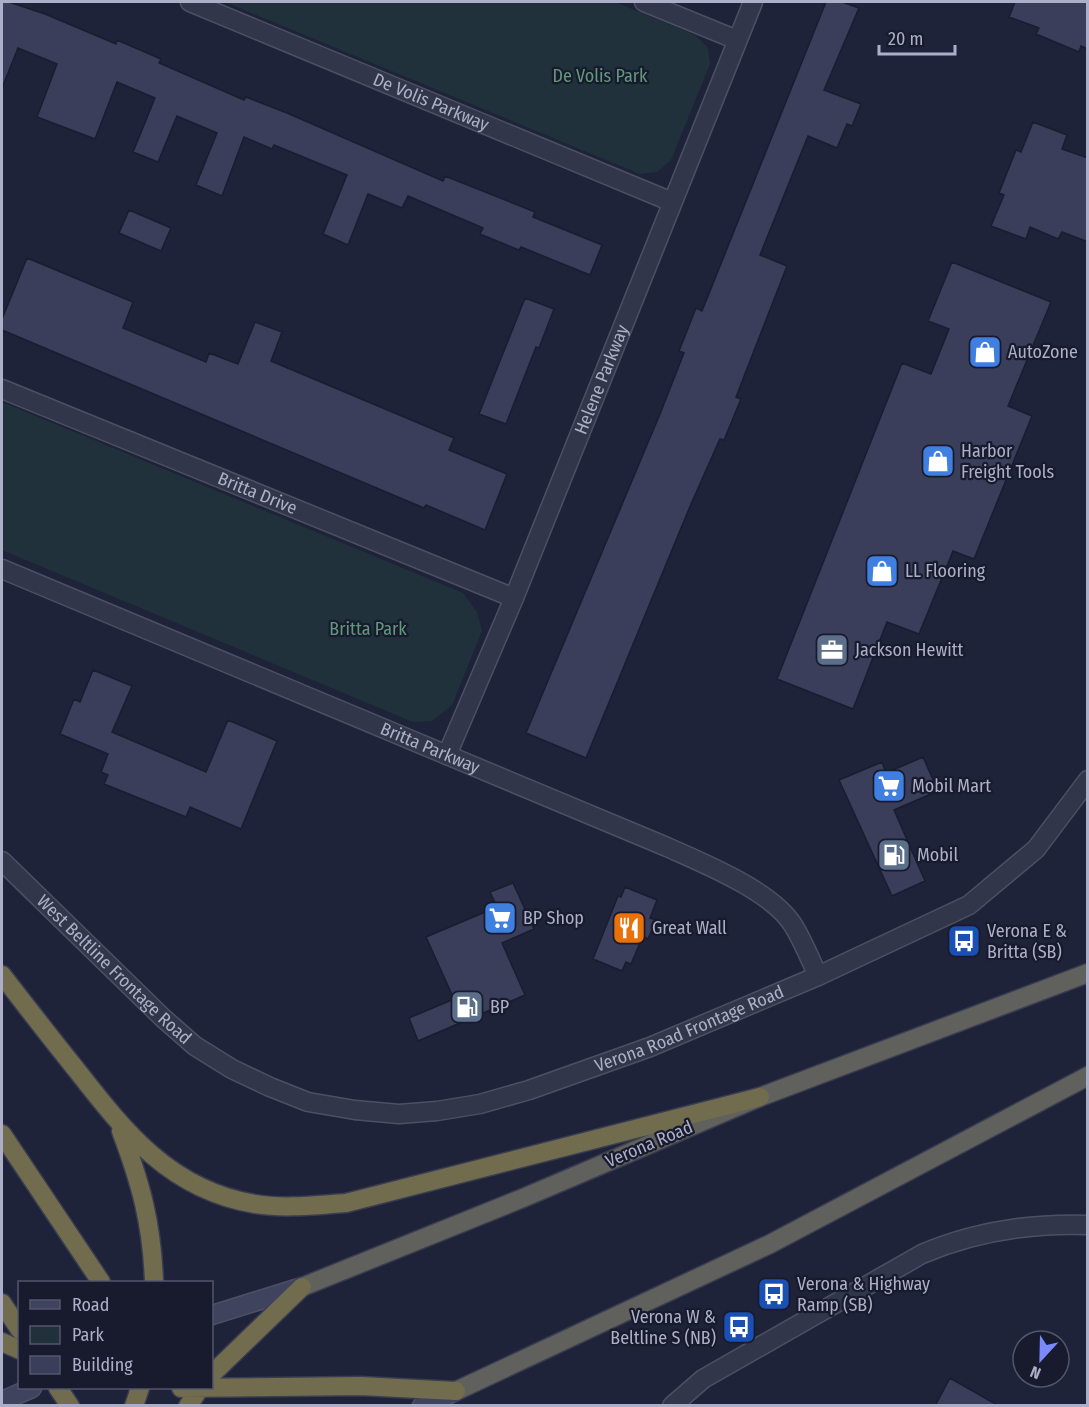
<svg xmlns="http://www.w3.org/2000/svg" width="1089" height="1407" viewBox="0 0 1089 1407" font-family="'Fira Sans Condensed',sans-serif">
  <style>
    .green { fill: #20313b }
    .building { fill: #3a3e5a; stroke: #1a1d30; stroke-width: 1.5 }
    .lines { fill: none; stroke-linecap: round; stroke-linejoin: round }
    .minor-casing { stroke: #4d5065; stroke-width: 21 }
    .tertiary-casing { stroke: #4d5065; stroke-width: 21 }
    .secondary-casing { stroke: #4d5065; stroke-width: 21 }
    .trunk-casing { stroke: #3a3d51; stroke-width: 21 }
    .motorway-casing { stroke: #3a3d51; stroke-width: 21 }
    .minor { stroke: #32364a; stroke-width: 18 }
    .tertiary { stroke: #32364a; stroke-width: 18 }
    .secondary { stroke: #40435d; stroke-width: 18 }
    .trunk { stroke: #60605c; stroke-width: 18 }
    .motorway { stroke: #716c4e; stroke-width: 18 }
    .labels { text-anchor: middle; stroke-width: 4.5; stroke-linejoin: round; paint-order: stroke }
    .park-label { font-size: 18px; fill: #62997d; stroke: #181b2e }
    .street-label { font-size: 18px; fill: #acafc7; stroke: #181b2e }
    .poi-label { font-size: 18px; fill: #acafc7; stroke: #181b2e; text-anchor: start }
  </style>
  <rect width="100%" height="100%" fill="#1e233a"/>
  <path class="green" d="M225,2H615L695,35L708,48L710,64L671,160L657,172L640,174Z
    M2,402L463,593L477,612L482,631L452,705L432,721L413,722L2,550Z"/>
  <path class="building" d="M2,2H9L45,14L116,44L117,40L161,59L159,63L244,100L246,97L287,113L443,181L445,176L535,212L533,217L602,245L590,275L521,247L519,250L480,234L483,228L408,196L402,208L368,194L348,245L323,234L347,175L274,145L272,149L244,137L222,196L196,185L217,133L177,116L158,162L133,152L155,98L117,82L95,139L37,117L57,64L18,48L2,88Z
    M826,2H842L859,8L824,90L861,104L852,126L847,124L837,148L808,136L760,255L787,266L736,397L741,399L724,440L720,439L691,504L586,758L526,733L660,414L684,353L679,351L696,308L702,311Z
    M1015,2H1088V49L1081,46L1079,52L1036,34L1039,28L1009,17Z
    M1033,122L1067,135L1062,149L1088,158V242L1062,232L1058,239L1030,227L1026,239L991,226L1004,195L999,193L1016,150L1021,152Z
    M129,210L171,228L161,251L119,233Z
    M27,258L133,302L123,328L206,362L209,353L238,364L255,322L282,332L271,361L454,438L449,450L507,474L485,530L426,505L424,508L2,330V319Z
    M952,262L1051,302L1008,406L1032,416L974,559L953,551L919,634L887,622L853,709L777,679L902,363L931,374L949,329L928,321Z
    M525,298L554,309L539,348L536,347L506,424L479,414Z
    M93,670L132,686L112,732L206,772L228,720L277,741L241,829L190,807L186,817L104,784L108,775L101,772L108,754L60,734L74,699L80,702Z
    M923,757L938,791L894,810L925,881L892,896L839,780L882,762L886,773Z
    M513,883L534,929L502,943L525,995L418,1041L409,1018L454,999L426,937L497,907L490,892Z
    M625,887L657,900L650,918L656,920L648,939L643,936L631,964L626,962L622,971L593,959L618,896L621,897Z
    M950,1378L999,1406H935Z"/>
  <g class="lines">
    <defs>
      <g id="minor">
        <path id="s1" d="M190,2L672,202"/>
        <path d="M644,2L737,40"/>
        <path id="s2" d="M2,389L514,598"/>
        <path id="s3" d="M2,569L667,847C703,863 772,891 793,925C803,941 810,959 818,976"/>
        <path id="s4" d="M447,755L514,598L753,2"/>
      </g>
      <g id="tertiary">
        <path id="s5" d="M2,861L163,1018L195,1046L232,1069L270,1087L308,1102L355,1110L399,1114L437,1111L480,1104L529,1090L650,1047L818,976L969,905L1036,849L1088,780"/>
        <path d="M672,1406L703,1379L922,1254C974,1232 1031,1223 1088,1225"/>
      </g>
      <path id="secondary" d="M212,1315L302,1287
        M2,1401L32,1388
        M422,1406L456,1391"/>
      <path id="trunk" d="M302,1287L523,1198L760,1097L1088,973
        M456,1391L770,1244L1088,1076"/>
      <path id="motorway" d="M2,975C26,1006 50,1037 75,1068C125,1132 170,1190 255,1204C285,1209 316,1205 346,1203L760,1097
        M121,1131C141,1184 152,1224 154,1282
        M2,1134L101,1282
        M2,1303L20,1330
        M2,1342L20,1350
        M212,1374L302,1287
        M58,1388L70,1406
        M181,1388L361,1386L456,1391
        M134,1406L140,1388
        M188,1406L200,1388"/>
    </defs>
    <use href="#minor" class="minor-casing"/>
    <use href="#tertiary" class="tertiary-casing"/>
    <use href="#secondary" class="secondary-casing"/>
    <use href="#trunk" class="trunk-casing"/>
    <use href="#motorway" class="motorway-casing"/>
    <use href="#minor" class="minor"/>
    <use href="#tertiary" class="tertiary"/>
    <use href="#secondary" class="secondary"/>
    <use href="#trunk" class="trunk"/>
    <use href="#motorway" class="motorway"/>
  </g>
  <defs>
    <symbol id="shop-square" viewBox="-11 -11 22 22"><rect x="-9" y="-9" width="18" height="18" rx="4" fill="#3f7fe0" stroke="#181b2e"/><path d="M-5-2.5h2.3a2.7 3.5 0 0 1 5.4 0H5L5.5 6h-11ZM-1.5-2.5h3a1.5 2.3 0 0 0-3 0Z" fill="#fff"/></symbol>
    <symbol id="office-square" viewBox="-11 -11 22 22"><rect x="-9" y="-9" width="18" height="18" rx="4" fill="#5c6f8a" stroke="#181b2e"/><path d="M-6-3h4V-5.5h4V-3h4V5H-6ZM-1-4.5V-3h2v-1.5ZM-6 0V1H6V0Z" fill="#fff"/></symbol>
    <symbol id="supermarket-square" viewBox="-11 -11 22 22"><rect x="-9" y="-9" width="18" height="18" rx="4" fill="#3f7fe0" stroke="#181b2e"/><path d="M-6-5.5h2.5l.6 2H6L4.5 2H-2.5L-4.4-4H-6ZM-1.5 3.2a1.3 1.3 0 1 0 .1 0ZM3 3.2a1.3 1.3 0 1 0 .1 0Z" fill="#fff"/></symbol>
    <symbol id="fuel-square" viewBox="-11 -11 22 22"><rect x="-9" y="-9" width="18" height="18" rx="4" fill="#5c6f8a" stroke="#181b2e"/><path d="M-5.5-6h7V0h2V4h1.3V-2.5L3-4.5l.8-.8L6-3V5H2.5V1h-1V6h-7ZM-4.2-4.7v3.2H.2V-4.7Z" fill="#fff"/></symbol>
    <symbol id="restaurant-square" viewBox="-11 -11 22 22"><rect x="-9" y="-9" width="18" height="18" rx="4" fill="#e8710a" stroke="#181b2e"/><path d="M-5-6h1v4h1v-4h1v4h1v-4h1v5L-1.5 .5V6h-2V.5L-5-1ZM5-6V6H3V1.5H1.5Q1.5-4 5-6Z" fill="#fff"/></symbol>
    <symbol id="bus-square" viewBox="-11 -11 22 22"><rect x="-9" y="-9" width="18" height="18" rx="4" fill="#1a4fb4" stroke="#181b2e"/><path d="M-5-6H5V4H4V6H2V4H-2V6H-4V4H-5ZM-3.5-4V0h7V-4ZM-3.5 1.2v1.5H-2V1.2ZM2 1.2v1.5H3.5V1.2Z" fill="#fff"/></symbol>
  </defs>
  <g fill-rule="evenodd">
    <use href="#shop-square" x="966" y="333" width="38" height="38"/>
    <use href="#shop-square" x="919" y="442" width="38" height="38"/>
    <use href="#shop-square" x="863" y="552" width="38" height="38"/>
    <use href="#office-square" x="813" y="631" width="38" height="38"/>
    <use href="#supermarket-square" x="870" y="767" width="38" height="38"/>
    <use href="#fuel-square" x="875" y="836" width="38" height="38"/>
    <use href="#supermarket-square" x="481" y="899" width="38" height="38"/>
    <use href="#restaurant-square" x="610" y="909" width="38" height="38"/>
    <use href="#bus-square" x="945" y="922" width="38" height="38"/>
    <use href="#fuel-square" x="448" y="988" width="38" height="38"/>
    <use href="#bus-square" x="755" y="1275" width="38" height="38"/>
    <use href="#bus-square" x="720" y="1308" width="38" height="38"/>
  </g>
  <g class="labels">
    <g class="park-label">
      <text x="600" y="82">De Volis Park</text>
      <text x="368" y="635">Britta Park</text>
    </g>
    <g class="street-label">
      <text dy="6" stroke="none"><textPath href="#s1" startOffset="261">De Volis Parkway</textPath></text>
      <text dy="6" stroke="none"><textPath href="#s4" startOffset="406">Helene Parkway</textPath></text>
      <text dy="6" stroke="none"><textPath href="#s2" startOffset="276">Britta Drive</textPath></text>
      <text dy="6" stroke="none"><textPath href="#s3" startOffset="464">Britta Parkway</textPath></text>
      <text dy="6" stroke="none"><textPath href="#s5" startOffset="156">West Beltline Frontage Road</textPath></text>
      <text dy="6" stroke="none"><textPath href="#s5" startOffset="790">Verona Road Frontage Road</textPath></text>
      <text transform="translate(649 1144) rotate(-23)" y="6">Verona Road</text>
    </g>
    <g class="poi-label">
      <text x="1008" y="358">AutoZone</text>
      <text x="961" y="457">Harbor<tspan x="961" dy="21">Freight Tools</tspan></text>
      <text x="905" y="577">LL Flooring</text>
      <text x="855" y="656">Jackson Hewitt</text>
      <text x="912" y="792">Mobil Mart</text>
      <text x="917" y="861">Mobil</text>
      <text x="523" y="924">BP Shop</text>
      <text x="652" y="934">Great Wall</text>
      <text x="987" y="937">Verona E &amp;<tspan x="987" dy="21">Britta (SB)</tspan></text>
      <text x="490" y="1013">BP</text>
      <text x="797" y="1290">Verona &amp; Highway<tspan x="797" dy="21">Ramp (SB)</tspan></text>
      <text x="716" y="1323" text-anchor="end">Verona W &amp;<tspan x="716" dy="21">Beltline S (NB)</tspan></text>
    </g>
  </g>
  <rect width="1089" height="1407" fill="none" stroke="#acafc7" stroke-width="6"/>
  <rect x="18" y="1281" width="195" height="108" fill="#181b2e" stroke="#53566b" stroke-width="1.5"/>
  <rect x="30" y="1300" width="30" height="9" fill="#40435d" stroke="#53566b" stroke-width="1.5"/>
  <text x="72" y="1311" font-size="18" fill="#acafc7">Road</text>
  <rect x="30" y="1326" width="30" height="18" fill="#20313b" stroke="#53566b" stroke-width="1.5"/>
  <text x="72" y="1341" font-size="18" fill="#acafc7">Park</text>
  <rect x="30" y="1356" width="30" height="18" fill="#3a3e5a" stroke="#53566b" stroke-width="1.5"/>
  <text x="72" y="1371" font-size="18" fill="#acafc7">Building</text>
  <g transform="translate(1041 1359) rotate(202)"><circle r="28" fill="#181b2e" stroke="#53566b" stroke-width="1.5"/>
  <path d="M0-4.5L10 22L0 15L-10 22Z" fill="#7989ff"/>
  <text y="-9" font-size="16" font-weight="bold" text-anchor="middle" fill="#acafc7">N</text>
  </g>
  <path d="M879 45v9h76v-9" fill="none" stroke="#acafc7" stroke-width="3"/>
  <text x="888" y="45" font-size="18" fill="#acafc7" stroke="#181b2e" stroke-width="4.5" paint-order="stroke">20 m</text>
</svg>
